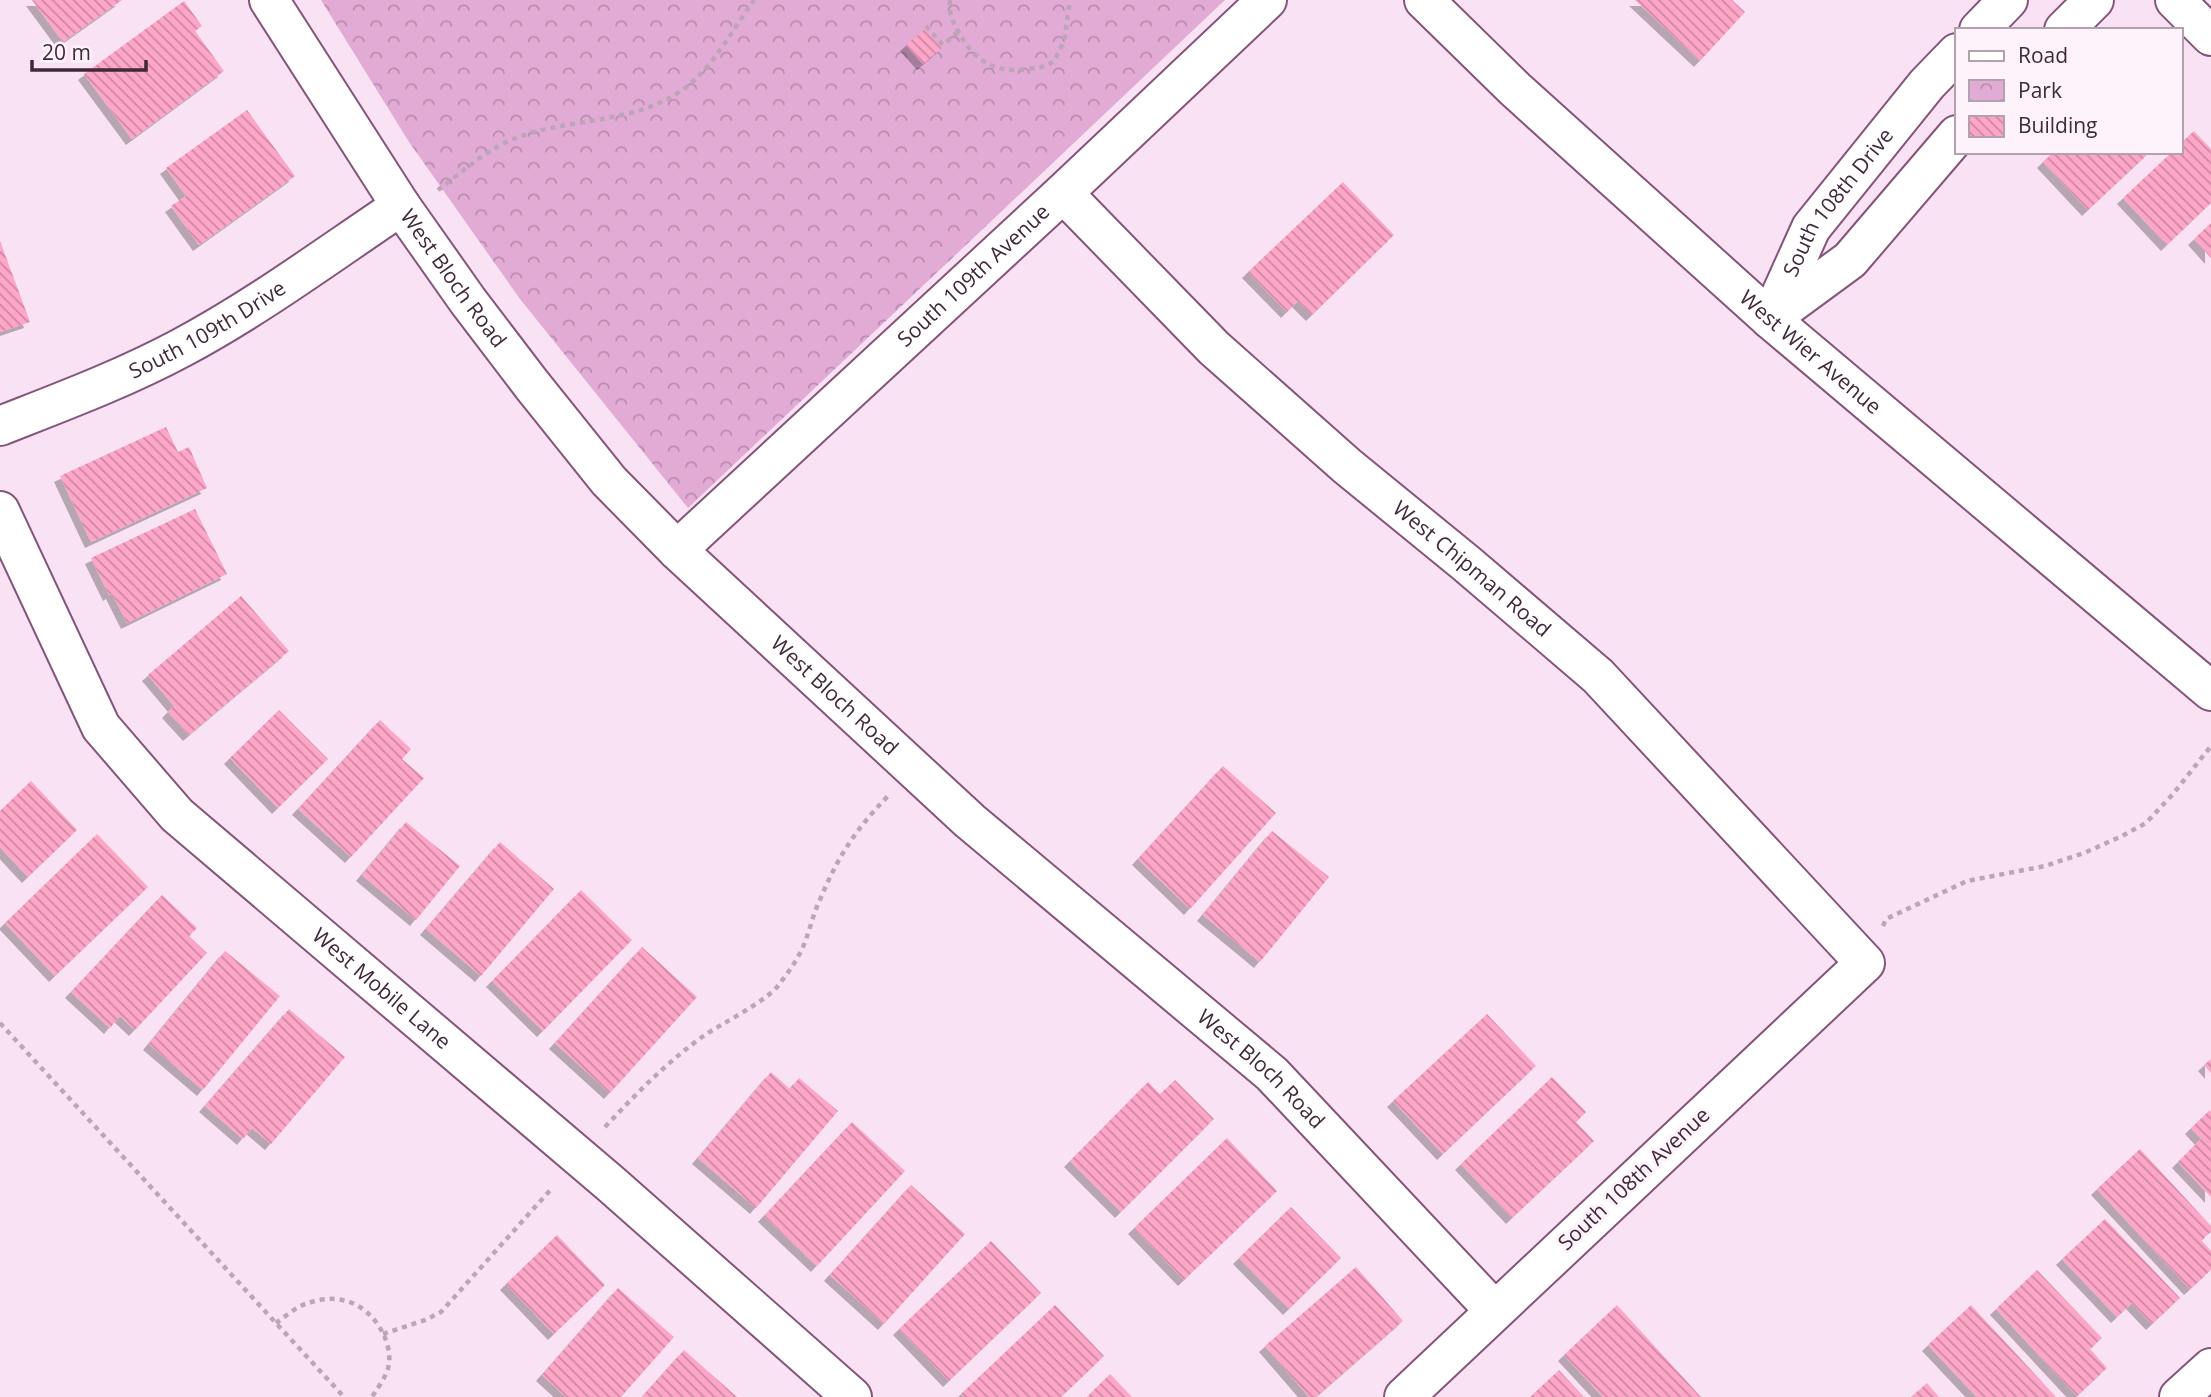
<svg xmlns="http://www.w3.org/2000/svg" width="2211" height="1397" viewBox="0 0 2211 1397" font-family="'Open Sans',sans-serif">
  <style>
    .park { fill: url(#park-crowns) }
    .building { fill: url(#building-back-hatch); filter: url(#shadow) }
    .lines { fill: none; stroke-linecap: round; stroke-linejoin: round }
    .minor-casing { stroke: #85547a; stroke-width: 42 }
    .path { stroke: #bca5b6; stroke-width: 4.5; stroke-dasharray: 5 5; stroke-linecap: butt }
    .minor { stroke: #fff; stroke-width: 38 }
    .labels { text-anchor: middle; stroke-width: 6; stroke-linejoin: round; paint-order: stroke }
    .street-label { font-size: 21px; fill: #3f293a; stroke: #fef3fb }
  </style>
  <defs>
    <pattern id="park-crowns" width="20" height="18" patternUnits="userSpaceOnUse" patternTransform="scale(1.75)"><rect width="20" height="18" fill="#e2abd5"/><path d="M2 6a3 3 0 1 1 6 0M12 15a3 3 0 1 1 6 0" fill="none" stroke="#b98bae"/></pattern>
    <pattern id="building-back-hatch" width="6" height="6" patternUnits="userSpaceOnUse" patternTransform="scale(1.75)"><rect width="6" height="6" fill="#fda6c8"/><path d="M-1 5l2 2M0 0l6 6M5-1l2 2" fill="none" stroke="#ce87a3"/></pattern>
    <filter id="shadow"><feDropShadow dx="-6" dy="6" stdDeviation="0" flood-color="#0004"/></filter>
  </defs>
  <rect width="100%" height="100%" fill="#f9e2f3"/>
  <path class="park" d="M321,0H1225L688,508L520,299L409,142Z"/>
  <path class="building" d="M32,0H122L63,42Z
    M1635,0H1732L1745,12L1700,61Z
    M184,1L202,26L195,31L224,71L132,139L84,74Z
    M925,29L942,48L923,64L906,45Z
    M247,110L295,176L199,245L171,206L186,196L166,168Z
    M2194,131L2211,149V203L2167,245L2123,198L2172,152H2181V143Z
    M2053,152H2150L2088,210L2043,162Z
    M1343,182L1394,235L1312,315L1298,301L1287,312L1248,272Z
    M2211,223V258L2194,239Z
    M0,241L30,322L0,332Z
    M166,427L178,452L189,447L207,488L91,542L60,476Z
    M195,509L227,574L127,623L112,593L109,595L91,558Z
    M241,596L289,651L189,735L168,712L174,706L148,675Z
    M279,710L328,759L278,808L230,758Z
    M380,720L411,749L402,759L424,778L351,857L298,809Z
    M1223,766L1276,813L1190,909L1138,859Z
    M31,781L77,830L28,877L0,847V811Z
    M406,822L460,866L416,920L362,875Z
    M1272,831L1329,877L1260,962L1203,915Z
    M97,834L148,887L55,976L5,923Z
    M500,842L554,889L481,976L426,929Z
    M581,890L632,940L543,1031L492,981Z
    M162,895L197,928L189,936L207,953L135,1030L120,1016L110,1028L71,992Z
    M642,947L697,997L610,1093L555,1043Z
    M225,951L280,996L203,1090L149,1044Z
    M289,1009L345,1057L271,1144L252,1128L243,1139L205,1106Z
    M1487,1014L1536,1066L1443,1154L1393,1101Z
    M2211,1059V1073L2204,1065Z
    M771,1072L790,1089L799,1078L838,1111L756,1208L698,1158Z
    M1552,1077L1586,1112L1576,1122L1594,1141L1512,1218L1461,1164Z
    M1175,1080L1214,1119L1121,1212L1070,1161L1148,1082L1160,1094Z
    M2210,1110L2211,1112V1197L2178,1162L2201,1139L2191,1128Z
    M852,1122L905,1171L817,1266L764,1216Z
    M1227,1138L1277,1191L1184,1280L1134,1228Z
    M2140,1149L2211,1226V1232L2201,1240L2211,1251V1270L2190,1289L2097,1189Z
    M911,1185L965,1234L884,1324L830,1275Z
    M1291,1207L1341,1258L1289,1309L1239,1258Z
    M2105,1219L2180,1298L2152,1324L2132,1303L2117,1317L2062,1259Z
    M557,1235L605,1285L554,1334L506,1284Z
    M991,1241L1041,1293L949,1381L899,1329Z
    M1356,1267L1403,1321L1316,1397H1309L1265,1346Z
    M2037,1270L2102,1338L2090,1349L2107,1368L2077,1396L1996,1309Z
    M618,1288L674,1337L621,1397H566L542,1375Z
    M1055,1305L1104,1356L1061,1397H964L961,1394Z
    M1617,1305L1701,1397H1603L1564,1355Z
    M1971,1305L2056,1397H1977L1928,1345Z
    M684,1350L737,1397H642Z
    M1559,1370L1584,1397H1530Z
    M1110,1374L1132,1397H1087Z
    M1927,1383L1939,1397H1911Z"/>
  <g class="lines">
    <defs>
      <g id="minor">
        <path id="s1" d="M269,0L401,206L468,301L532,385L609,481L677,550L970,821L1272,1074L1494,1310"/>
        <path id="s2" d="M1424,0L1515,89L1770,319L2211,691"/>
        <path d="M2175,0L2211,36"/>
        <path d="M1979,30L2008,0"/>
        <path d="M2064,30L2094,0"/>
        <path id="s3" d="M1063,193L1214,348L1347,466L1467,564L1598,676L1865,963L1404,1397"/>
        <path d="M1771,318L1850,260L1957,135"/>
        <path id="s4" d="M1770,319L1811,228L1927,84L1957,53"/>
        <path id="s5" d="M0,426C61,402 123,379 181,348C258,307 329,254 401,206"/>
        <path id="s6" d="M0,511L101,727L177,815L611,1184L852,1397"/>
        <path id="s7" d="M677,550L1063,193L1267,0"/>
        <path d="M2179,1397L2211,1368"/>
      </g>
    </defs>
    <use href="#minor" class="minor-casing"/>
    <path class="path" d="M950,0C948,11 953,22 958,31C973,60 995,74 1028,69C1038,68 1046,67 1054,61L1064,41L1070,0
      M926,26L943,45L958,32
      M438,190C461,173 486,150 513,139C568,117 636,125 685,88C715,65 732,30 754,0
      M1883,926L1886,919L1967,881L2045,866L2084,853L2122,836L2146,823L2173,794L2211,746
      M0,1023L344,1397
      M605,1127C636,1094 665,1064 702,1037C722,1023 762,1004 777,987C788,973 799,958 805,942C810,929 813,915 819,902C837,858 855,830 888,796
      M276,1323C286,1316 297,1306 308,1303C319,1299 334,1297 346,1301C371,1307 392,1338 389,1363C388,1375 378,1387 372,1397
      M383,1334L425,1320L441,1312L553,1187"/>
    <use href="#minor" class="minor"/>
  </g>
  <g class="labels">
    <g class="street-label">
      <text dy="7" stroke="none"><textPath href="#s4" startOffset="136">South 108th Drive</textPath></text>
      <text dy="7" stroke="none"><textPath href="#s7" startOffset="404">South 109th Avenue</textPath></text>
      <text dy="7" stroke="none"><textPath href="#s1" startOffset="334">West Bloch Road</textPath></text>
      <text dy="7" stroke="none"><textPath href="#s5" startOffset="229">South 109th Drive</textPath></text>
      <text dy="7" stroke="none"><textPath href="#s2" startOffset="523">West Wier Avenue</textPath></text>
      <text dy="7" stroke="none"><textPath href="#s3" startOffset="556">West Chipman Road</textPath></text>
      <text dy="7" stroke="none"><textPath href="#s1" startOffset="901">West Bloch Road</textPath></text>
      <text dy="7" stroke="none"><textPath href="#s6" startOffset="623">West Mobile Lane</textPath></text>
      <text dy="7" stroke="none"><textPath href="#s1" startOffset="1468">West Bloch Road</textPath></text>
      <text transform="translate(1634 1179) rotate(-43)" y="7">South 108th Avenue</text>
    </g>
  </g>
  <rect x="1955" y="28" width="228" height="126" fill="#fef3fb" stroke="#b2a2ae" stroke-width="2"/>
  <rect x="1969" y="51" width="35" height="10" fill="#ffffff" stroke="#b2a2ae" stroke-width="2"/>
  <text x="2018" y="63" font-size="21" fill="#3f293a">Road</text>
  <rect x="1969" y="80" width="35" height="21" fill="url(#park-crowns)" stroke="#b2a2ae" stroke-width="2"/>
  <text x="2018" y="98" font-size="21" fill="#3f293a">Park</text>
  <rect x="1969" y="116" width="35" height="21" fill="url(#building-back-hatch)" stroke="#b2a2ae" stroke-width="2"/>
  <text x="2018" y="133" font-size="21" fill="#3f293a">Building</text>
  <path d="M32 60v10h114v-10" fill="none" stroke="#3f293a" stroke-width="3.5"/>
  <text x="42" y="60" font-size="21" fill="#3f293a" stroke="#fef3fb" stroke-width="5" paint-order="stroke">20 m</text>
</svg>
